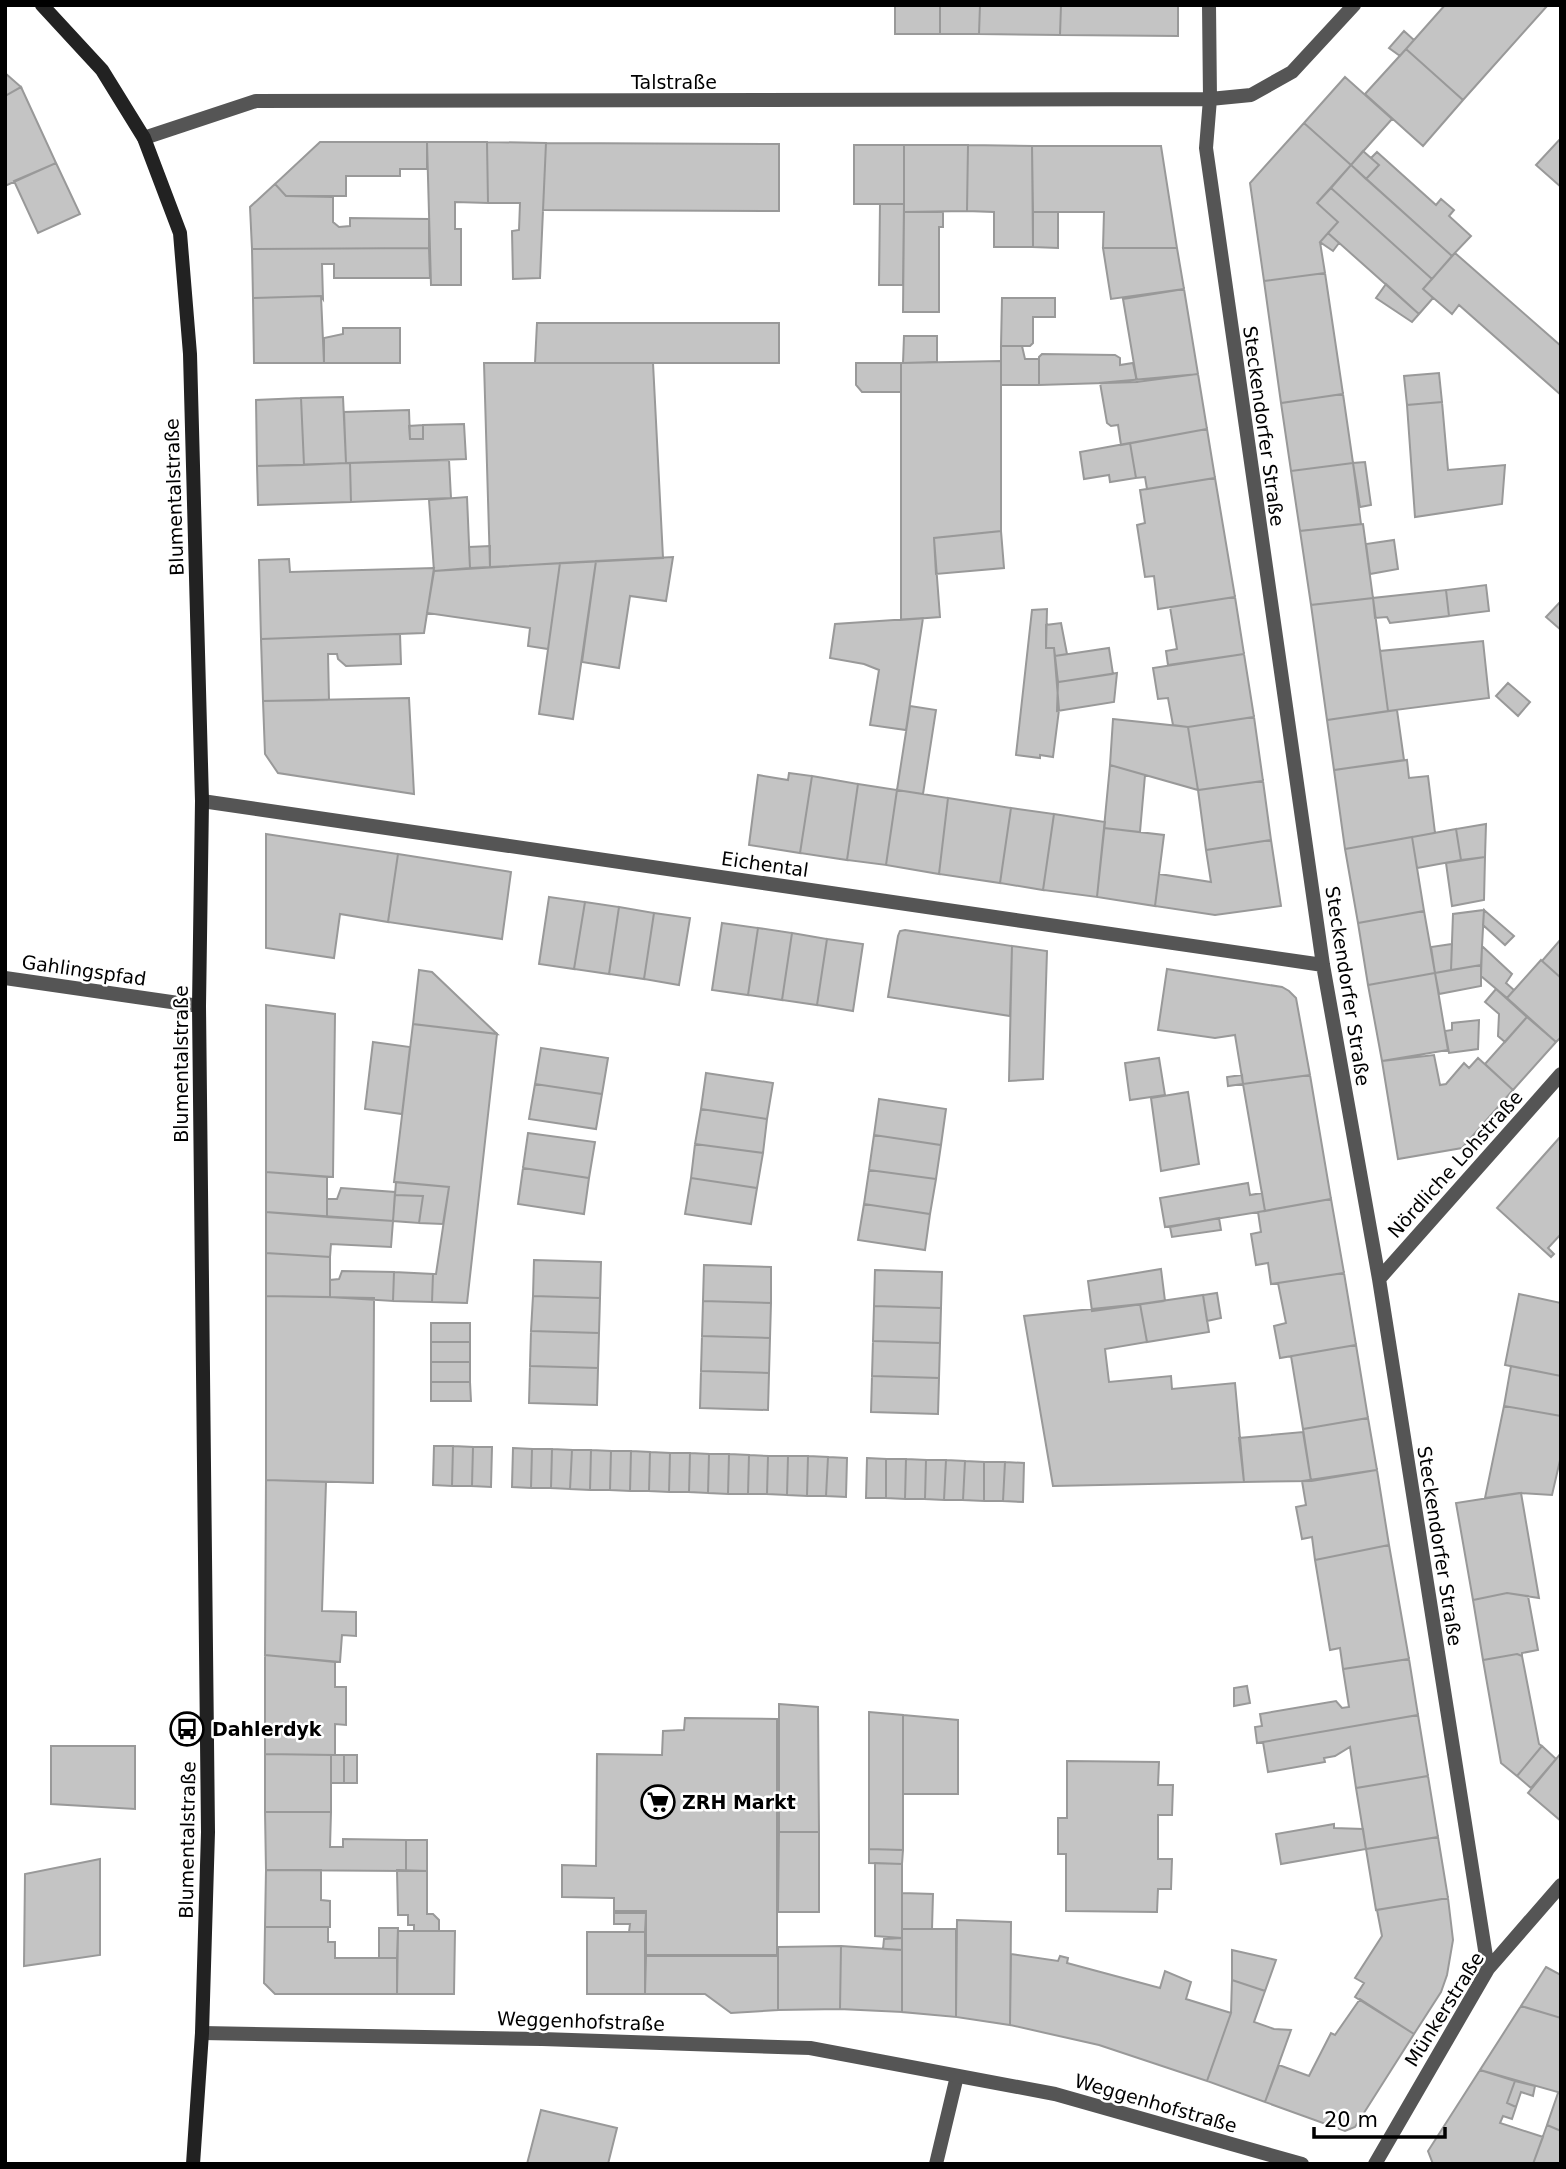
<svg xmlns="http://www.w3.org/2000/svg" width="1566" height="2169" viewBox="0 0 1566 2169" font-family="'DejaVu Sans',sans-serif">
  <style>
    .building { fill: #c4c4c4; stroke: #999; stroke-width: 2 }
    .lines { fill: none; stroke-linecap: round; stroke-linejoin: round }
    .lane { stroke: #555; stroke-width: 14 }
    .street { stroke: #555; stroke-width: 14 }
    .secondary { stroke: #222; stroke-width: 14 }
    .labels { text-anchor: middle; stroke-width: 5; stroke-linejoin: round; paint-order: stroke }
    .street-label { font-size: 19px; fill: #000; stroke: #fff }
    .poi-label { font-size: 19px; font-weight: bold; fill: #000; stroke: #fff; text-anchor: start }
  </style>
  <rect width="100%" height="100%" fill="#fff"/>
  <path class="building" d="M895,5H940V34H895Z
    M940,5H980L979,34H940Z
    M980,5H1061L1060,35L979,34Z
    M1061,5H1178V36L1060,35Z
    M1445,5H1548L1463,100L1406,49Z
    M1404,31L1414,40L1400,56L1389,48Z
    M1406,49L1463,100L1423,146L1365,94Z
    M5,73L21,87L5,96Z
    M1345,77L1392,119L1351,165L1304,123Z
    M21,87L56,163L5,186V96Z
    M1304,123L1351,165L1317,203L1338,222L1320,242L1325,273L1264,281L1250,183Z
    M1561,138V187L1536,165Z
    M320,142H427V169H400V176H346V196H286L275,184Z
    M427,142H487L488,203L455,202V229H461V285H431Z
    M487,142L546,143L540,278L513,279L512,231L519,230L520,203H488Z
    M546,143L779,144V211L543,210Z
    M854,145H904V204H854Z
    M904,145H968L967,211L904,212Z
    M968,145L1032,146L1033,247H994V212L967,211Z
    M1032,146H1161L1177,248H1103L1104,212H1033Z
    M1363,151L1379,165L1366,179L1351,165Z
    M1377,152L1436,205L1441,199L1454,210L1449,216L1471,236L1452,256L1366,179L1379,165L1371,158Z
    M56,163L80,214L38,233L14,181Z
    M1351,165L1452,256L1432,279L1331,188Z
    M275,184L286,196L333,197V222L339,227L350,226V218L429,219V248L252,249L250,207Z
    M1331,188L1432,279L1423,289L1433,298L1419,314L1328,233L1338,222L1317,203Z
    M880,204H904L903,285H879Z
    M904,212H943V227H939V312H903Z
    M1033,212H1058V248L1033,247Z
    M1328,233L1339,243L1333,251L1320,242Z
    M429,248L430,278H334V264H322L323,299L321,296L253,298L252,249Z
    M1103,248H1177L1184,289L1111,299Z
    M1455,253L1561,346V395L1459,305L1452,314L1423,289Z
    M1325,273L1343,394L1281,403L1264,281Z
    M1386,284L1419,314L1412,322L1376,298Z
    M1184,289L1198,374L1137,382L1123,299Z
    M321,296L324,363H254L253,298Z
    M1002,298H1055V317H1033V343L1030,346H1001Z
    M537,323H779V363H535Z
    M343,328H400V363H324V338L343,334Z
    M904,336H937V362L903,363Z
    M1001,346H1022L1025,359H1039V385H1001Z
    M1042,354L1115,355L1120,358V365L1133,363L1137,382L1039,385V357Z
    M1001,361V531L934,538L940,617L901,620V363Z
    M484,363H653L663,558L490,567Z
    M856,363H901V392H862L856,385Z
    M1439,373L1442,402L1407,405L1404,376Z
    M1198,374L1207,429L1121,445L1118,425L1111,426L1107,423L1100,383Z
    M1343,394L1353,463L1291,471L1281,403Z
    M343,397L346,463L304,465L301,398Z
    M301,398L304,465L257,466L256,400Z
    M1442,402L1448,470L1505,465L1502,504L1415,517L1407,405Z
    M409,410L410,439H423V425L464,424L466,459L346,463L344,412Z
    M423,425V439H410L409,426Z
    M1207,429L1215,478L1147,489L1145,477L1136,478L1130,443Z
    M1130,443L1136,478L1110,482L1109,475L1084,479L1080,452Z
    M449,460L451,498L351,502L350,463Z
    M1365,462L1371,505L1360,507L1353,463Z
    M350,463L351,502L258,505L257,466Z
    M1353,463L1361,524L1300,531L1291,471Z
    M1215,478L1235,597L1158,609L1154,576L1145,577L1137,525L1145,523L1140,490Z
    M467,497L470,568L434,571L429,500Z
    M1363,524L1373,598L1311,605L1300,531Z
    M1001,531L1004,568L936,574L934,538Z
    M1394,540L1398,569L1370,574L1366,544Z
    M490,546V567L470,568L469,547Z
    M673,557L666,601L630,596L619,668L582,662L596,561Z
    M289,559L290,572L434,568L424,633L261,639L259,560Z
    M596,561L573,719L539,714L560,563Z
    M560,563L548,649L528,646L530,628L427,613L434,571Z
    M1486,585L1489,611L1449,616L1446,590Z
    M1446,590L1449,616L1390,623L1387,617L1375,618L1373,598Z
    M1235,597L1244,654L1168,665L1166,651L1177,649L1170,607Z
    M1373,598L1388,711L1327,720L1311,605Z
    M1561,601V630L1546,617Z
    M1047,609L1046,648H1054L1059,710L1053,757L1040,755V758L1016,755L1032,610Z
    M923,618L906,730L870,725L879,670L864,664L830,658L835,624Z
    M1061,623L1067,654L1055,656L1054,648H1046V625Z
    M400,634L401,664L346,666L338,659L337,654H328L329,700L263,701L261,639Z
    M1483,641L1489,698L1388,711L1380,651Z
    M1109,648L1113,674L1058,682L1055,656Z
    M1244,654L1254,717L1188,727L1173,725L1168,698L1158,699L1153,668Z
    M1117,673L1114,702L1057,711L1058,682Z
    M1508,683L1530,702L1518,716L1496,696Z
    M409,698L414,794L278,773L265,754L263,701Z
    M910,706L936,710L923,794L897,790Z
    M1397,710L1404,760L1334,770L1327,720Z
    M1254,717L1263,781L1198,790L1188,727Z
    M1113,719L1188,727L1198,790L1110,765Z
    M1407,760L1409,778L1428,776L1435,833L1345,849L1334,770Z
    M1110,765L1145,775L1140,832L1104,828Z
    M789,773L812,776L800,853L749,845L758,775L788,780Z
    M812,776L858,784L847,860L800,853Z
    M1263,781L1271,840L1206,850L1198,790Z
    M858,784L897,790L886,865L847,860Z
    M897,790L948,798L939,874L886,865Z
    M948,798L1011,808L1000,883L939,874Z
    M1011,808L1054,814L1043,890L1000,883Z
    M1054,814L1105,822L1097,897L1043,890Z
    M1486,824L1485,857L1461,860L1456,829Z
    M1104,828L1164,835L1155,906L1097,897Z
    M1456,829L1461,860L1417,868L1412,837Z
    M266,834L398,854L388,922L340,914L334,958L266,948Z
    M1412,837L1424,911L1358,923L1345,849Z
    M1271,840L1281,906L1215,915L1155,906L1159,874L1211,882L1206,850Z
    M398,854L511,872L502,939L388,922Z
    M1485,857L1484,900L1452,906L1446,863Z
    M549,897L585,902L574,969L539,964Z
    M585,902L619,907L609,974L574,969Z
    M619,907L654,913L644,979L609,974Z
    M1484,910L1514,936L1505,945L1483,925Z
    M1484,910L1481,965L1451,970L1453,914Z
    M1424,911L1435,973L1368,985L1358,923Z
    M654,913L690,918L679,985L644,979Z
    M722,923L758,928L748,995L712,990Z
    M758,928L792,933L782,1000L748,995Z
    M905,930L1012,946L1010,1016L888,997L898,936L900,931Z
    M792,933L827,939L817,1005L782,1000Z
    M827,939L863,944L853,1011L817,1005Z
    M1561,939V978L1542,961Z
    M1452,944L1451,970L1435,973L1431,947Z
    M1012,946L1047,951L1043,1079L1009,1081Z
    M1482,946L1512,974L1506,983L1514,990L1507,998L1481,976Z
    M1541,960L1561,978V1037L1556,1042L1507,998Z
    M1481,965V986L1439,994L1435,973Z
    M1167,969L1282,987L1289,991L1296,998L1310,1075L1243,1084L1235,1035L1215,1038L1158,1030Z
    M419,970L432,972L497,1034L413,1024Z
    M1435,973L1448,1050L1382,1061L1368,985Z
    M1496,989L1527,1017L1505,1042L1498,1036L1499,1014L1485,1002Z
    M266,1005L335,1014L333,1177L266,1172Z
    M1527,1017L1556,1042L1513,1090L1485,1064Z
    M1479,1020L1478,1049L1449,1053L1445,1031L1452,1030V1023Z
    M413,1024L497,1034L467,1303L432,1302L433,1274H436L449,1187L394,1182Z
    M373,1042L410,1047L402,1114L365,1109Z
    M541,1048L608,1058L602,1094L535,1084Z
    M1434,1055L1440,1085L1446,1084L1464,1063L1469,1068L1478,1058L1513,1090L1462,1148L1398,1159L1382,1061Z
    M1159,1058L1165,1095L1130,1100L1125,1063Z
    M706,1073L773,1083L767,1119L701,1109Z
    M1242,1075L1243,1084L1228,1086L1227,1077Z
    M1310,1075L1331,1199L1265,1211L1243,1084Z
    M535,1084L602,1094L596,1129L529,1119Z
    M1188,1092L1199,1164L1161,1171L1151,1098Z
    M879,1099L946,1109L941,1145L874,1135Z
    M701,1109L767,1119L763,1153L695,1144Z
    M528,1133L595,1142L589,1178L523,1168Z
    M874,1135L941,1145L936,1179L869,1170Z
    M1561,1136V1234L1548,1248L1554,1254L1551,1257L1497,1208Z
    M695,1144L763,1153L757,1188L691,1178Z
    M523,1168L589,1178L584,1214L518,1204Z
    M869,1170L936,1179L930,1214L864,1204Z
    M266,1172L327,1177V1217L266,1212Z
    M691,1178L757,1188L751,1224L685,1214Z
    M396,1182L449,1187L443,1224L419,1223L423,1196L395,1195Z
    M1248,1183L1250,1195L1262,1193L1265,1211L1165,1227L1160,1198Z
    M341,1188L395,1192L393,1221L327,1217V1199H337Z
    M395,1195L423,1196L419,1223L393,1221Z
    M1331,1199L1344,1273L1271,1284L1268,1263L1256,1265L1251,1234L1261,1232L1258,1212Z
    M864,1204L930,1214L925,1250L858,1240Z
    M266,1212L393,1221L391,1247L331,1244L330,1257L266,1253Z
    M1219,1218L1221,1230L1172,1237L1170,1227Z
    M266,1253L330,1257V1297L266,1296Z
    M534,1260L601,1262L600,1298L533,1296Z
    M704,1265L771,1267V1303L703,1301Z
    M1161,1269L1165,1301L1092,1311L1088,1281Z
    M875,1270L942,1272L941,1308L874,1306Z
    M342,1271L394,1272L393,1301L330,1297V1280L339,1279Z
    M394,1272L433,1274L432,1302L393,1301Z
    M1344,1273L1356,1345L1280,1358L1274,1326L1286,1323L1278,1283Z
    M1217,1293L1221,1318L1207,1321L1203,1295Z
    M1519,1294L1561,1303V1376L1505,1365Z
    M1203,1295L1209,1332L1147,1342L1140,1304Z
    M266,1296L374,1298L373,1483L266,1480Z
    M533,1296L600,1298L599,1333L531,1331Z
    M703,1301L771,1303L770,1338L702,1336Z
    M1140,1304L1147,1342L1105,1349L1109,1382L1171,1376L1172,1389L1235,1383L1244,1482L1053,1486L1024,1316Z
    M874,1306L941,1308L940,1343L873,1341Z
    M431,1323H470V1342H431Z
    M531,1331L599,1333L598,1368L530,1366Z
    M702,1336L770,1338L769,1373L701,1371Z
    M873,1341L940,1343L939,1378L872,1376Z
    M431,1342H470V1362H431Z
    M1356,1345L1368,1418L1303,1429L1291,1356Z
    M431,1362H470V1382H431Z
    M530,1366L598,1368L597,1405L529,1403Z
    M1511,1366L1561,1376V1416L1504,1406Z
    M701,1371L769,1373L768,1410L700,1408Z
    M872,1376L939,1378L938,1414L871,1412Z
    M431,1382H470L471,1401H431Z
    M1504,1406L1561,1416V1456L1552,1495L1519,1493L1485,1498Z
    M1368,1418L1377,1470L1311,1481L1303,1429Z
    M1303,1432L1311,1481L1244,1482L1239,1438Z
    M434,1446H453L452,1486L433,1485Z
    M453,1446L473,1447L472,1486H452Z
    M473,1447H492L491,1487L472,1486Z
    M513,1448L532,1449L531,1488L512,1487Z
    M532,1449H552L551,1488H531Z
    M552,1449L572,1450L570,1489L551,1488Z
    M572,1450H591L590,1490L570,1489Z
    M591,1450L611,1451L610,1490H590Z
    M611,1451H631L630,1491L610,1490Z
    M631,1451L650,1452L649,1491H630Z
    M650,1452L670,1453L669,1492L649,1491Z
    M670,1453H690L689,1492H669Z
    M690,1453L709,1454L708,1493L689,1492Z
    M709,1454H729L728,1494L708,1493Z
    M729,1454L749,1455L748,1494H728Z
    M749,1455L768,1456L767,1494H748Z
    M768,1456H788L787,1495L767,1494Z
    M788,1456H808L807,1496L787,1495Z
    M808,1456L828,1457L826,1496H807Z
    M828,1457L847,1458L846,1497L826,1496Z
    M867,1458L886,1459V1498H866Z
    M886,1459H906L905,1499L886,1498Z
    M906,1459L926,1460L925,1499H905Z
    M926,1460H946L944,1500L925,1499Z
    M946,1460L965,1461L963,1500H944Z
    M965,1461L984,1462V1501L963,1500Z
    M984,1462H1005L1003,1501H984Z
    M1005,1462L1024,1463L1023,1502L1003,1501Z
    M1377,1470L1389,1545L1315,1560L1312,1537L1302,1539L1296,1507L1306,1505L1302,1481Z
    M266,1480L326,1482L322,1611L356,1612V1636L342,1635L340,1662L265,1655Z
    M1521,1493L1539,1598L1507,1593L1473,1600L1456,1503Z
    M1389,1545L1409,1659L1343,1669L1340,1648L1330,1650L1315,1560Z
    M1507,1593L1528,1596L1538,1650L1522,1653V1656L1517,1654L1483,1660L1473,1600Z
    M1517,1654L1522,1656L1539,1744L1542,1746L1517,1776L1501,1763L1483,1660Z
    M265,1655L335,1662V1687H346V1725L335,1724V1755L265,1754Z
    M1409,1659L1418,1715L1257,1743L1255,1727L1262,1726L1260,1714L1336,1701L1342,1708L1349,1707L1343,1669Z
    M1247,1686L1250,1703L1234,1706V1688Z
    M779,1704L818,1707L819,1832H779Z
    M869,1712L903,1715V1850L869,1849Z
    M903,1715L958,1720V1794H903Z
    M1418,1715L1428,1776L1356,1788L1350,1747L1335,1756L1324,1758L1325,1762L1268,1772L1263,1742Z
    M685,1718L777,1719V1955H646V1911H614V1898L562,1897V1865L596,1866L597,1754L662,1755L663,1731L684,1730Z
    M51,1746H135V1809L51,1804Z
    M1542,1746L1556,1759L1531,1788L1517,1776Z
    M1561,1753V1821L1528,1793Z
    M265,1754L331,1755V1812H265Z
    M331,1755H344V1783H331Z
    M344,1755H357V1783H344Z
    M1067,1761L1159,1762L1158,1785H1173L1172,1815H1158V1859H1172L1171,1889H1158L1157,1912L1066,1911V1854H1058V1818H1067Z
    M1428,1776L1438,1837L1366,1849L1356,1788Z
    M265,1812H331L330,1847H343V1839L406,1840V1871L266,1870Z
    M1334,1824V1828L1363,1829L1366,1849L1281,1864L1276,1834Z
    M779,1832H819V1912H778Z
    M1438,1837L1448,1898L1376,1910L1366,1849Z
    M406,1840H427V1871H406Z
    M869,1849L903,1850L902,1864L869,1863Z
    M100,1859V1955L24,1966L25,1874Z
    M875,1863L902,1864V1938L875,1936Z
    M266,1870H321V1900L330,1901V1927H265Z
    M397,1870L427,1871V1914H433L439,1920V1931H414V1925H408V1915H398Z
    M902,1893L933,1894L932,1929H902Z
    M1448,1898L1453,1940L1447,1975L1441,1992L1414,2034L1355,1997L1364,1983L1355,1978L1382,1936L1377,1910Z
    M614,1913H646L645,1932H629L630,1924H614Z
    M957,1920L1011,1922L1010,2025L956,2017Z
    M265,1927H328V1942H335V1958H397V1994H275L264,1983Z
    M379,1928H398L397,1958H379Z
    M902,1929H956V2017L902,2012Z
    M398,1931H455L454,1994H397Z
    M587,1932H645V1994H587Z
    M902,1938V1950L883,1949L884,1939Z
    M841,1946L902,1950V2012L840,2009Z
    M841,1946L840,2009L778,2010V1947Z
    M1232,1950L1276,1960L1265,1991L1232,1980Z
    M1011,1954L1058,1961L1060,1956L1068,1958L1067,1963L1160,1988L1165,1971L1191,1982L1186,1999L1231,2013L1207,2081L1099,2045L1010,2025Z
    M646,1956H778V2010L731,2013L705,1994H645Z
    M1546,1967L1561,1975V2018L1521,2006Z
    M1232,1980L1265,1991L1254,2022L1274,2029L1291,2030L1265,2102L1207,2081L1231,2013Z
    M1360,1999L1414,2034L1355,2127L1345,2131L1265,2102L1279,2065L1309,2076L1331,2033L1335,2035Z
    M1521,2006L1561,2018V2093L1480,2070Z
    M1480,2070L1515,2081L1507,2103L1516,2107L1512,2119L1503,2116L1500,2123L1543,2137L1533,2164H1433L1428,2151Z
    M1515,2081L1535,2086L1533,2096L1521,2092L1516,2107L1507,2103Z
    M1558,2093H1561V2131L1547,2125Z
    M541,2110L617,2128L608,2164H527Z
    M1547,2125L1561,2131V2164H1533Z"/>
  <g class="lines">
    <path class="lane" d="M936,2164L957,2076"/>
    <path class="street" d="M1209,5L1210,99L1206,148L1323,965L1379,1279L1488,1969
      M144,138L256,101L1210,99L1251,95L1292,72L1354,5
      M202,801L1323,965
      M5,978L199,1006
      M1379,1279L1561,1074
      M202,2033L542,2039L810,2048L1055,2094L1302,2164
      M1375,2164L1488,1969L1561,1885"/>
    <path class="secondary" d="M42,5L102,70L144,138L180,233L190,354L202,801L199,1006L208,1832L202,2033L193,2164"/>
  </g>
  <defs>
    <symbol id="bus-ring" viewBox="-11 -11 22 22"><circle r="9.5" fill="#fff" stroke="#000" stroke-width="1.5"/><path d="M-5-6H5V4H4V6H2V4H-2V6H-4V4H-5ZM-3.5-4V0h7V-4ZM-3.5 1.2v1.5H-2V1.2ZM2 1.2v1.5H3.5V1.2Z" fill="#000"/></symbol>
    <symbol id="supermarket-ring" viewBox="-11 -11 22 22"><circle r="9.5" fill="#fff" stroke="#000" stroke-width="1.5"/><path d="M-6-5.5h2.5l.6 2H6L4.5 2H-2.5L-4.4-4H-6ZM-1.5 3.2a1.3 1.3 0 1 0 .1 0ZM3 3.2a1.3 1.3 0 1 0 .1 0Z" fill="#000"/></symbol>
  </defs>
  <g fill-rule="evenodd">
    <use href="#bus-ring" x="168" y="1710" width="38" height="38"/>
    <use href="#supermarket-ring" x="639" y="1783" width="38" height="38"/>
  </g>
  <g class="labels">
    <g class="street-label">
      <text x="674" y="89">Talstraße</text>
      <text transform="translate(1264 426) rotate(82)" y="7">Steckendorfer Straße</text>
      <text transform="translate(174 497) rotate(-92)" y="7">Blumentalstraße</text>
      <text transform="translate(765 864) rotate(8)" y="7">Eichental</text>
      <text transform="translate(84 970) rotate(8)" y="7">Gahlingspfad</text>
      <text transform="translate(1348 986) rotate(81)" y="7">Steckendorfer Straße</text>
      <text transform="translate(181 1064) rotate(-90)" y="7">Blumentalstraße</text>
      <text transform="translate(1455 1164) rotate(-48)" y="7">Nördliche Lohstraße</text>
      <text transform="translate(1440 1546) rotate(81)" y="7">Steckendorfer Straße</text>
      <text transform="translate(187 1840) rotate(-89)" y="7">Blumentalstraße</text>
      <text transform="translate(1444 2009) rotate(-58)" y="7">Münkerstraße</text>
      <text transform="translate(581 2021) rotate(2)" y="7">Weggenhofstraße</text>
      <text transform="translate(1156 2103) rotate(16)" y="7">Weggenhofstraße</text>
    </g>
    <g class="poi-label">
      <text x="212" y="1736">Dahlerdyk</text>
      <text x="682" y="1809">ZRH Markt</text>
    </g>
  </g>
  <rect width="1566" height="2169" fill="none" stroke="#000000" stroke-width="14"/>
  <path d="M1314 2127v10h131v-10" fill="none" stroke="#000000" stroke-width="3.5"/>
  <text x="1324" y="2127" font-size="21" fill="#000000" stroke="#ffffff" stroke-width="5" paint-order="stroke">20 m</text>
</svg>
